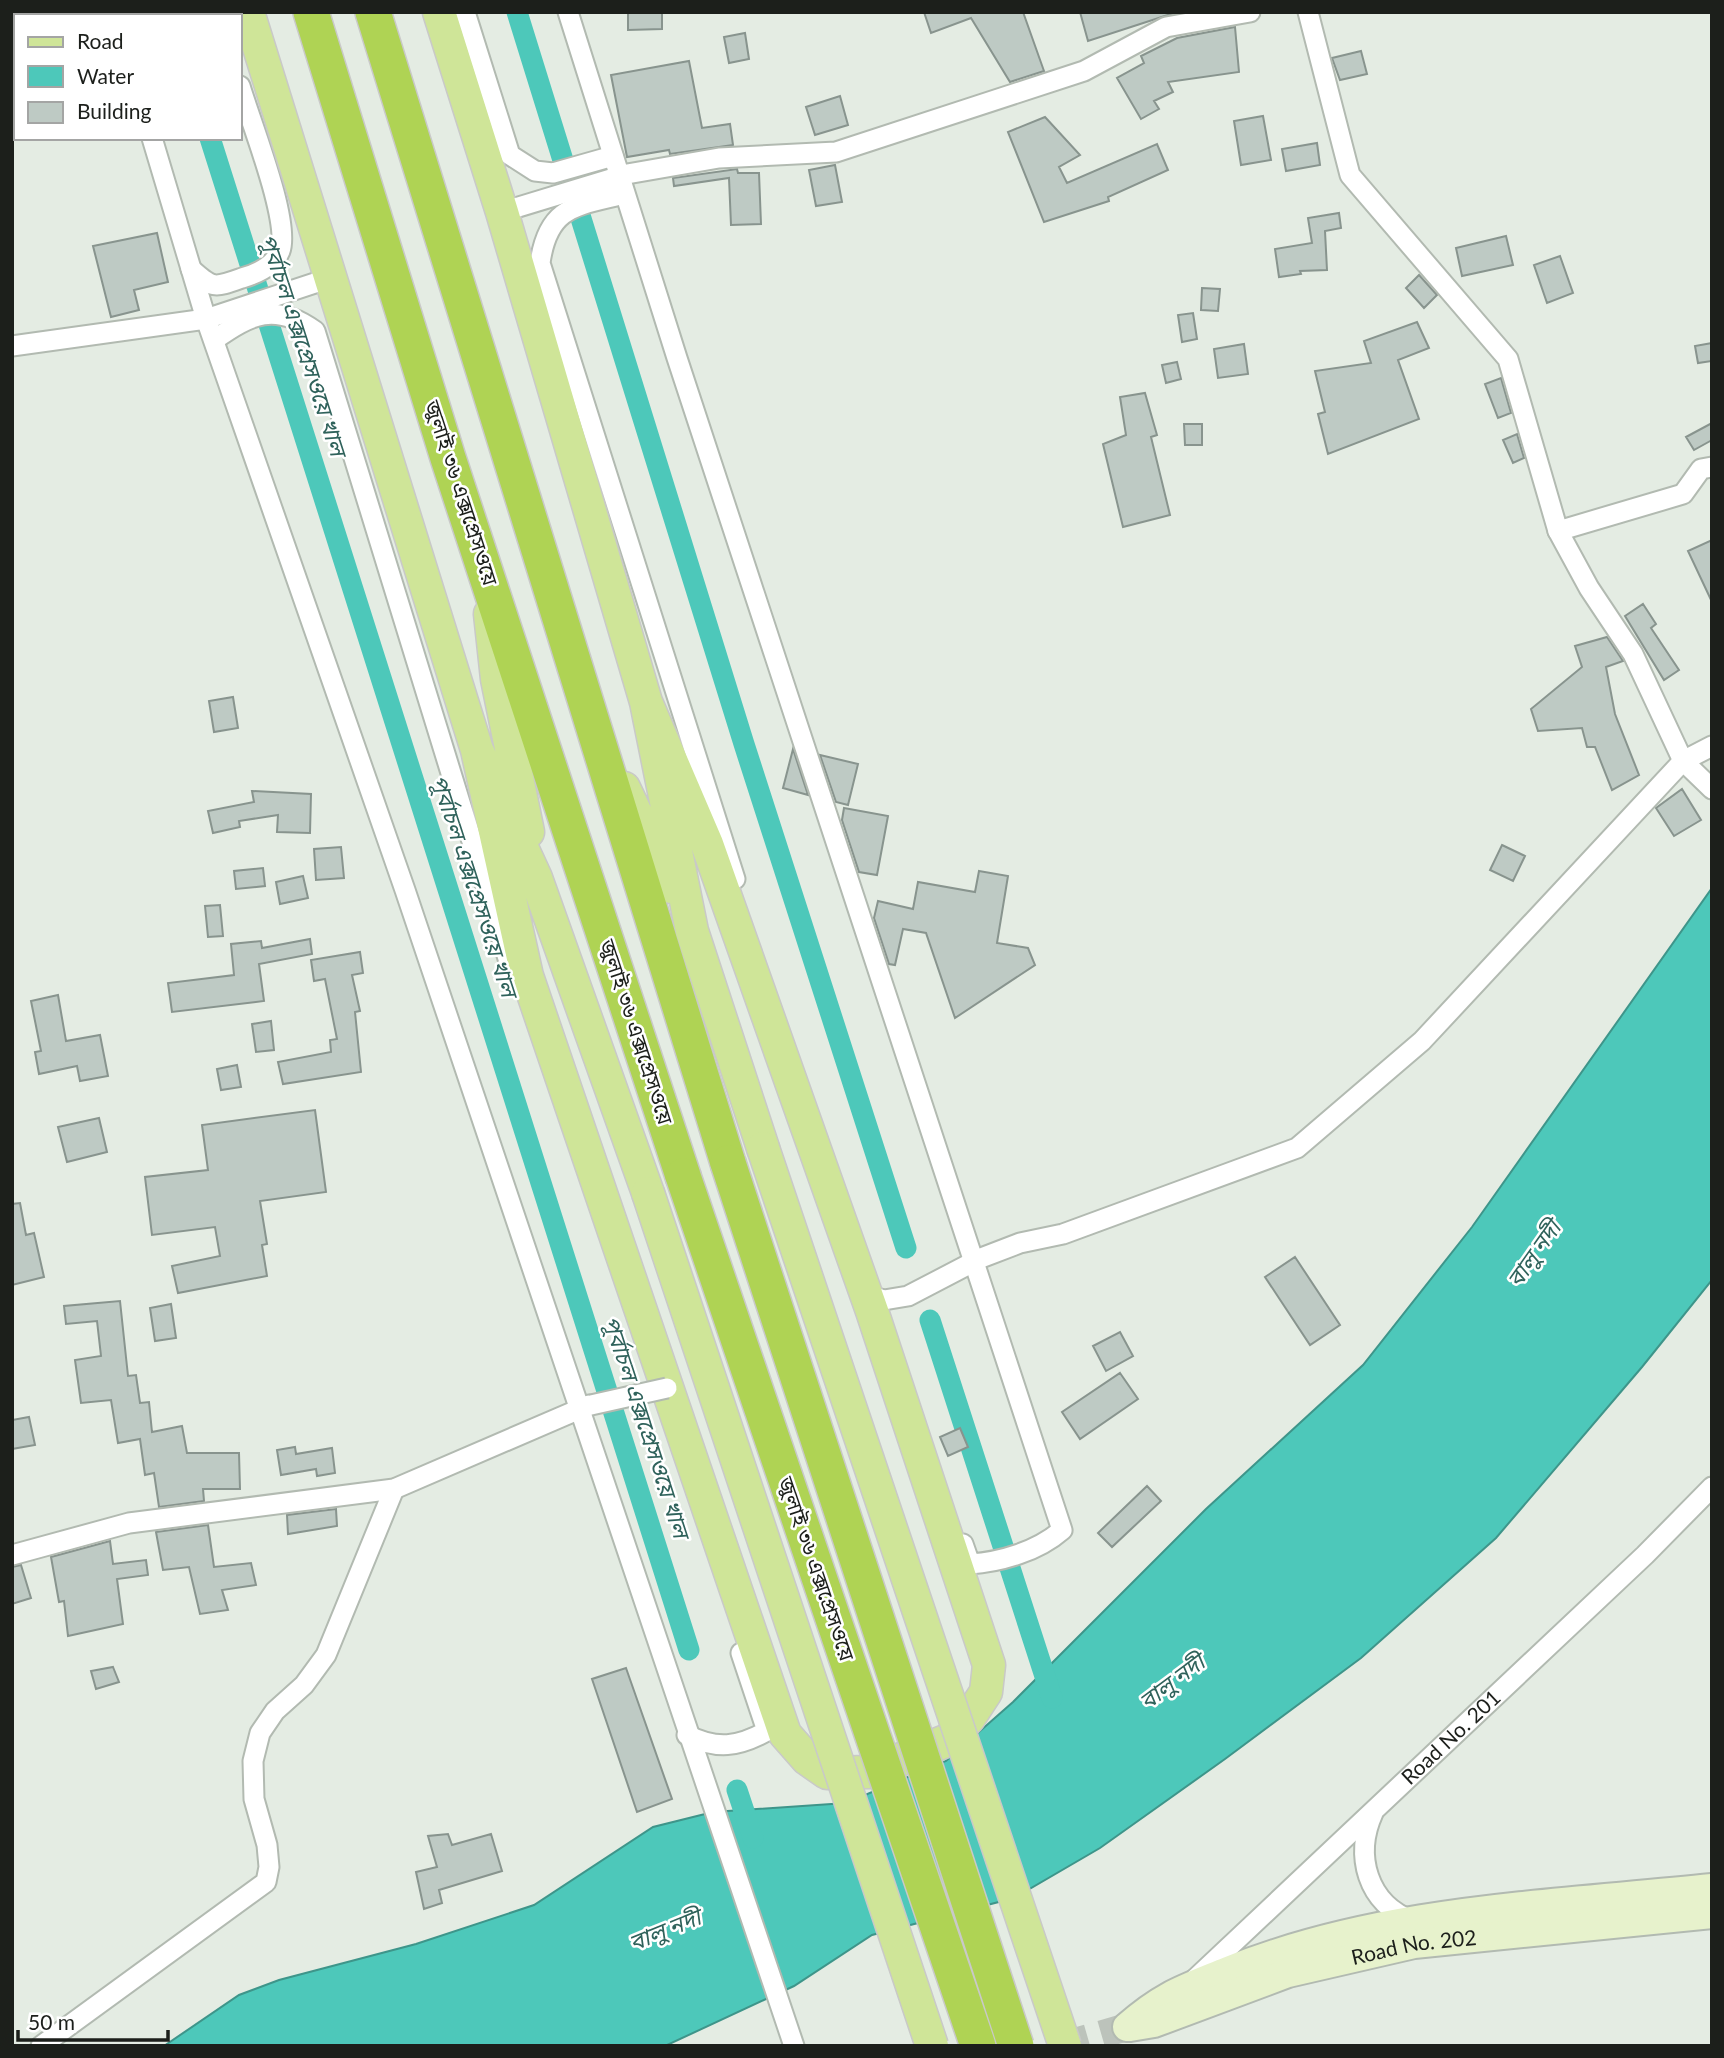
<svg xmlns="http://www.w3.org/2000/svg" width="1724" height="2058" viewBox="0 0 1724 2058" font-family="Lato,'Noto Sans Bengali',sans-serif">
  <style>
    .water { fill: #4dc8ba; stroke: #3e958a; stroke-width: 2 }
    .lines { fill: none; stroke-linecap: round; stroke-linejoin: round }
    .canal { stroke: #4dc8ba; stroke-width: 21 }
    .building { fill: #becac4; stroke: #88948e; stroke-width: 2 }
    .secondary-tunnel { stroke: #bcc3bb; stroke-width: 28; stroke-dasharray: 28 14; stroke-linecap: butt }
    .street-casing { stroke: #b2bab1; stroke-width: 23 }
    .secondary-casing { stroke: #b2bab1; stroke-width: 32 }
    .primary-casing { stroke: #c9c9c8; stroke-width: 35 }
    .highway-casing { stroke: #c9c9c8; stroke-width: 38 }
    .street { stroke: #fff; stroke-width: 19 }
    .secondary { stroke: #e7f2cc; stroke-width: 28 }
    .primary { stroke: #cfe598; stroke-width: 32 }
    .highway { stroke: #afd354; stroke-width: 35 }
    .street-bridge-casing { stroke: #b2bab1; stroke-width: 23; stroke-linecap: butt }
    .primary-bridge-casing { stroke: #c9c9c8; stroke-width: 35; stroke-linecap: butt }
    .highway-bridge-casing { stroke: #c9c9c8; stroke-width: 38; stroke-linecap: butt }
    .street-bridge { stroke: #fff; stroke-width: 19 }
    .primary-bridge { stroke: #cfe598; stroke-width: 32 }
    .highway-bridge { stroke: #afd354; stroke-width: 35 }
    .labels { text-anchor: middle; stroke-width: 5; stroke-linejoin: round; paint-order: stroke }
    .street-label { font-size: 21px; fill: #1c1f1b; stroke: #fff }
    .water-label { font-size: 23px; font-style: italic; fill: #2f625b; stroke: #fff }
  </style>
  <rect width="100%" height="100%" fill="#e4ece3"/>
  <path class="water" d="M1712,888V1280L1642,1367L1496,1538L1361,1658L1225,1759L1100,1848L1014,1898L872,1935L794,1986L665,2046H164L239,1995L279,1980L416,1944L534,1905L653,1827L713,1812L846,1803L946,1761L1013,1702L1206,1509L1363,1365L1472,1227Z"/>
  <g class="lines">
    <path class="canal" d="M170,12L171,16
      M517,12L744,744L906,1248
      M210,138L689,1650
      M930,1320L1052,1698
      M737,1790L753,1838"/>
  </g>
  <path class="building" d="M628,12H662V29L628,30Z
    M924,12H1023L1044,71L1010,82L971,18L931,33Z
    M1080,12H1173L1174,13L1088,41Z
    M1235,27L1239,72L1168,82L1173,92L1154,101L1159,109L1141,119L1117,78L1144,63L1141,56L1177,38Z
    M745,33L749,59L729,63L724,37Z
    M1361,51L1367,74L1340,80L1332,58Z
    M689,61L702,128L730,124L733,145L670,154L669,150L627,157L611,75Z
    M840,96L848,125L815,135L806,107Z
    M1263,116L1271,160L1241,165L1234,121Z
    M1045,117L1080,155L1059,167L1067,183L1157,144L1168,170L1108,197L1109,201L1044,222L1008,132Z
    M1317,143L1320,165L1286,171L1282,149Z
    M835,165L842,202L816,206L809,170Z
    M737,169L738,173H759L761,224L731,225L729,178L674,186L673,178Z
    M1339,213L1341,228L1325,231L1327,270L1300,271L1301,274L1279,277L1275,249L1312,243L1308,218Z
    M157,233L168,282L134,290L139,310L111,317L93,246Z
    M1506,236L1513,265L1462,276L1456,248Z
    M1560,256L1573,293L1547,303L1534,265Z
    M1419,275L1437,295L1424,308L1406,288Z
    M1202,288L1220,289L1218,311L1201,310Z
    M1193,313L1197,339L1182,342L1178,315Z
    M1417,322L1429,348L1398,360L1419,419L1328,454L1318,414L1325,412L1315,371L1371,363L1364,341Z
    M1712,343V361L1698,363L1695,346Z
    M1244,344L1248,374L1218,378L1214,349Z
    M1177,362L1181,379L1166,383L1162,365Z
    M1501,378L1511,413L1498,418L1485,384Z
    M1145,393L1157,435L1151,437L1170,515L1123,527L1103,444L1126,435L1120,397Z
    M1712,423V440L1694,450L1686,437Z
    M1184,424H1202V445H1185Z
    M1517,434L1524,458L1513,463L1503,440Z
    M1712,540V602L1688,551Z
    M1643,604L1656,624L1651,628L1679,670L1664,680L1625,616Z
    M1607,637L1623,661L1606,667L1615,714L1639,775L1612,790L1595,747H1587L1582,728L1538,731L1531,709L1582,667L1575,646Z
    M233,697L238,728L214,732L209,701Z
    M793,749L808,795L783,788Z
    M820,755L858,764L848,805L836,802Z
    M1682,789L1701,820L1674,836L1656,808Z
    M252,791L311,794L310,833L277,832L278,815L239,821L240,827L213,833L208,811L254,802Z
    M844,808L888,816L877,875L859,872L842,820Z
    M1502,845L1525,856L1513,881L1490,870Z
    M341,847L344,878L316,880L314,849Z
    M263,868L265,886L236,889L234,871Z
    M979,871L1008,876L997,943L1028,948L1035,965L955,1018L926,933L903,929L895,965L889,964L874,918L878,901L913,909L918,882L975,892Z
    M303,876L308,898L280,904L276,882Z
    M220,905L223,936L208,937L205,906Z
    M310,939L312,954L259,964L264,1001L172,1012L168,983L234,975L231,944L261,941L262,948Z
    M360,952L363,973L352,975L360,1011L355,1012L361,1072L283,1084L278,1062L331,1052L330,1040L337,1039L325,979L314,981L311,960Z
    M58,995L66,1041L100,1035L108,1076L80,1081L77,1066L39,1074L35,1052L41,1051L31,1001Z
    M271,1021L274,1050L256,1052L252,1024Z
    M237,1065L241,1087L221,1090L217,1069Z
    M315,1110L326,1192L260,1201L267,1244L262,1245L267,1276L178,1293L172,1266L220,1256L215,1227L152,1235L145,1177L208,1170L202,1125Z
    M99,1118L107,1152L67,1162L58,1127Z
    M20,1203L26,1235L34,1233L44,1277L12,1285V1204Z
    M1295,1257L1340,1325L1310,1345L1265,1277Z
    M120,1301L128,1376L136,1375L140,1403L149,1402L152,1432L182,1426L187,1453H239L240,1489H203L204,1501L159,1507L154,1473L145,1475L140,1439L118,1443L111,1400L81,1403L75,1360L101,1356L97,1321L66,1324L64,1306Z
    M171,1304L176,1338L155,1341L150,1308Z
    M1120,1332L1133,1356L1106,1371L1093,1346Z
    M1120,1373L1138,1399L1080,1439L1062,1412Z
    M29,1417L35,1445L12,1449V1420Z
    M960,1428L968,1447L948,1456L940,1437Z
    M295,1447L296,1454L332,1448L335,1473L317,1476L316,1469L281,1475L277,1450Z
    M1147,1486L1161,1501L1112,1547L1098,1533Z
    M336,1509L337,1526L288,1534L287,1515Z
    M208,1525L214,1567L251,1563L256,1585L222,1590L228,1610L200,1614L189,1567L163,1570L156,1532Z
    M110,1541L113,1564L146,1560L148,1575L117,1579L123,1624L68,1636L64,1601L59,1602L51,1557Z
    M21,1565L31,1598L12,1604V1567Z
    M113,1667L119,1682L96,1689L91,1671Z
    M626,1668L672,1799L637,1812L592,1679Z
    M448,1834L452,1845L491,1834L502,1871L439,1890L442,1903L424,1909L416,1872L437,1867L428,1836Z"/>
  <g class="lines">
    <path class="secondary-tunnel" d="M1061,2046L1127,2027"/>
    <defs>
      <g id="street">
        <path d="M113,12L114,16"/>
        <path d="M217,12L218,16"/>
        <path d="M465,12L510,155L535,171L553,173L613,156"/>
        <path d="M568,12L677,358L1062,1530C1038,1551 1001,1562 970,1564L963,1544"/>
        <path d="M1308,12L1350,175L1508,359L1558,531L1589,588L1633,654L1683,761L1712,789"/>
        <path d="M152,138L206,319L405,890L794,2046"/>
        <path d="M624,194C576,206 548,206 540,263L735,879"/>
        <path d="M502,212L627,174L719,158L836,152L1084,71L1166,27L1250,12"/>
        <path d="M191,269C213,289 214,288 242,278C256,274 274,266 280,251C291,222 250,120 240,86"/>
        <path d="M214,340C251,314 275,302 315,331L514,978"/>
        <path d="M12,346L206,319L330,278"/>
        <path d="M1558,531L1683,494L1701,469L1712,467"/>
        <path d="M866,1295L884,1300L908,1296L981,1258L1020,1243L1063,1234L1297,1148L1422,1041L1683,761L1712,746"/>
        <path d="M12,1555L129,1523L394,1489L589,1405"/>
        <path d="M687,1735C717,1750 738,1747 767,1731L741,1653"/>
        <path d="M1373,1813C1354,1855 1367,1904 1413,1921"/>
        <path id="s1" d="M1195,1979L1645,1555L1712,1487"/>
        <path d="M41,2046L266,1882L269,1867L267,1845L254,1799L253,1761L260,1733L275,1711L304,1685L326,1655L394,1489"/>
      </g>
      <g id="secondary">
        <path d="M1127,2027C1163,1995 1184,1989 1228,1971C1380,1909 1550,1905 1712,1888"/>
        <path id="s2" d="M1130,2027L1154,2023L1288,1973L1414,1944L1712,1914"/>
      </g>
      <path id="primary" d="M248,12L477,750L536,878L648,1193
        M439,12L502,212L646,702L692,931L763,1148
        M490,614L497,679L528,832
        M477,750L527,976L785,1734L807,1759L827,1773L870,1772L948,1740L969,1718L986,1692L989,1665L872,1311L707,844L646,702
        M624,788L671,887"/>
      <path id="highway" d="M311,12L448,458L683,1176
        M373,12L728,1163"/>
    </defs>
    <use href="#street" class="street-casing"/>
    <use href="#secondary" class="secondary-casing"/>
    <use href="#primary" class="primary-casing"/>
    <use href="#highway" class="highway-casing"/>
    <use href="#street" class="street"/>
    <use href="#secondary" class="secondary"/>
    <use href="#primary" class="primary"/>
    <use href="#highway" class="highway"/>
    <defs>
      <path id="street-bridge" d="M591,1405L667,1388"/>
      <path id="primary-bridge" d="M763,1148L1065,2046
        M648,1193L932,2046"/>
      <path id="highway-bridge" d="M728,1163L1016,2046
        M683,1176L978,2046"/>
    </defs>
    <use href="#street-bridge" class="street-bridge-casing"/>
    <use href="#primary-bridge" class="primary-bridge-casing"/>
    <use href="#highway-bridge" class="highway-bridge-casing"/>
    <use href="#street-bridge" class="street-bridge"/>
    <use href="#primary-bridge" class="primary-bridge"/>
    <use href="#highway-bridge" class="highway-bridge"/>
  </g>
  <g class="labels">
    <g class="street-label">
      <text transform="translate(461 493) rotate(72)" y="7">জুলাই ৩৬ এক্সপ্রেসওয়ে</text>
      <text transform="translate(636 1032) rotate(72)" y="7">জুলাই ৩৬ এক্সপ্রেসওয়ে</text>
      <text transform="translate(816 1569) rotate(71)" y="7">জুলাই ৩৬ এক্সপ্রেসওয়ে</text>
      <text dy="7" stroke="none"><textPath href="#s1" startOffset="352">Road No. 201</textPath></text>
      <text dy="7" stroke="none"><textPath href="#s2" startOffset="296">Road No. 202</textPath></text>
    </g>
    <g class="water-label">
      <text transform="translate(303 345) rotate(72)" y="8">পূর্বাচল এক্সপ্রেসওয়ে খাল</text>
      <text transform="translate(474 886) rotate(72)" y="8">পূর্বাচল এক্সপ্রেসওয়ে খাল</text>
      <text transform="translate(1534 1254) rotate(-55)" y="8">বালু নদী</text>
      <text transform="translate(646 1427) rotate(72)" y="8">পূর্বাচল এক্সপ্রেসওয়ে খাল</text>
      <text transform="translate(1172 1682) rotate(-37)" y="8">বালু নদী</text>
      <text transform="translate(665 1930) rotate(-22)" y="8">বালু নদী</text>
    </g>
  </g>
  <rect width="1724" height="2058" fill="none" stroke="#1c1f1b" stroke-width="28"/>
  <rect x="14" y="14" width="228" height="126" fill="#ffffff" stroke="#a4a5a4" stroke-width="2"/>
  <rect x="28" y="37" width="35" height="10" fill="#cfe598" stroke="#a4a5a4" stroke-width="2"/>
  <text x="77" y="49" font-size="21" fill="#1c1f1b">Road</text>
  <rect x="28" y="66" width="35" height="21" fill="#4dc8ba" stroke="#a4a5a4" stroke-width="2"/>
  <text x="77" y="84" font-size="21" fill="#1c1f1b">Water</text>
  <rect x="28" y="102" width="35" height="21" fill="#becac4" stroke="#a4a5a4" stroke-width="2"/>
  <text x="77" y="119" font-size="21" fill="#1c1f1b">Building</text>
  <path d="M18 2030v10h150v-10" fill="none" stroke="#1c1f1b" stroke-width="3.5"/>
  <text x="28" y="2030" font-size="21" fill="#1c1f1b" stroke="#ffffff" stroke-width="5" paint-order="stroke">50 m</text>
</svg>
